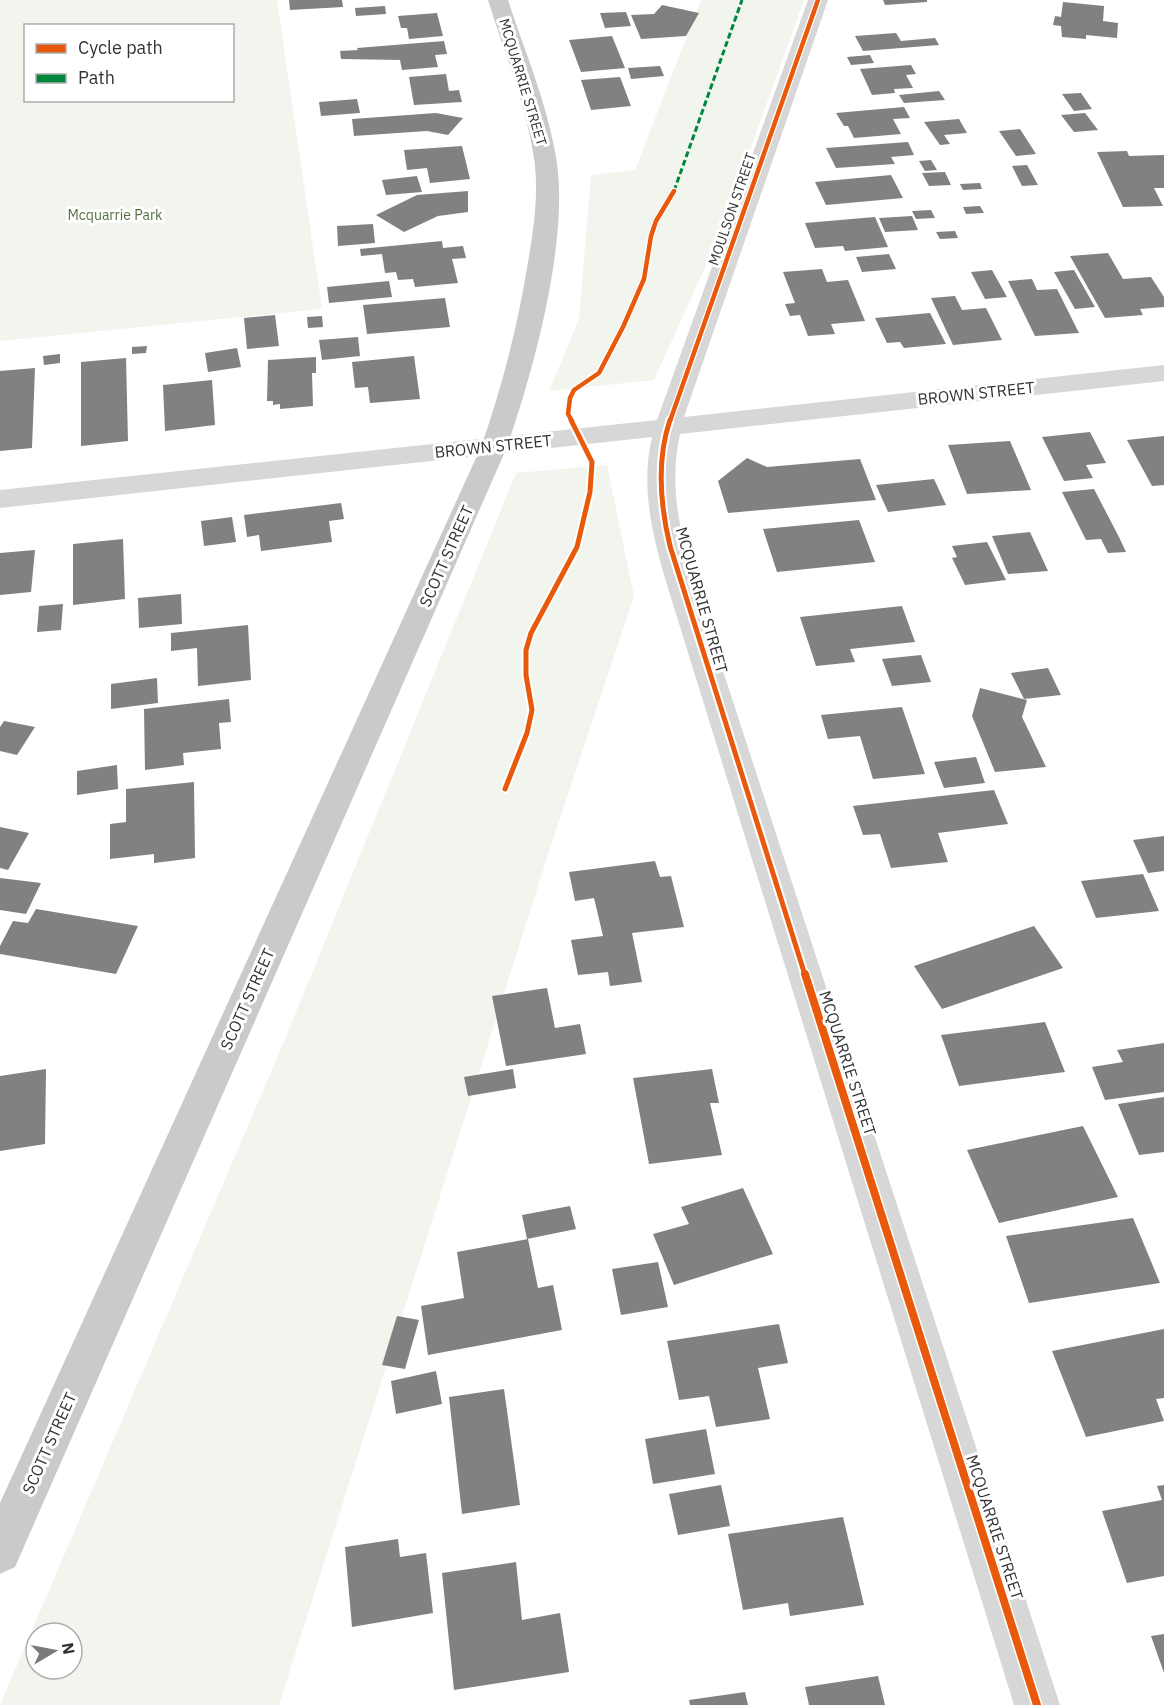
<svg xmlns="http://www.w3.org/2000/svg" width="1164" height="1705" viewBox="0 0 1164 1705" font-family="'IBM Plex Sans',sans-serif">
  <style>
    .green { fill: #f1f5ed; fill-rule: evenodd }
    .building { fill: #818181 }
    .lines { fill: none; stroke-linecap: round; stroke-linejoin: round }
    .minor { fill: #d7d7d7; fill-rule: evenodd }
    .major { fill: #cacaca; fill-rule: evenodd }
    .quiet { stroke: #00873e; stroke-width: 3; stroke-dasharray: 6 3; stroke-linecap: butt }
    .cycleway-far2-casing { stroke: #fff; stroke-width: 7 }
    .cycleway-far1-casing { stroke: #fff; stroke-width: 9 }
    .cycleway-casing { stroke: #fff; stroke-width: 11 }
    .cycleway-far2 { stroke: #e8590c; stroke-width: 4.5 }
    .cycleway-far1 { stroke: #e8590c; stroke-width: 5 }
    .cycleway { stroke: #e8590c; stroke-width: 8 }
    .labels { text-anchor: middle; stroke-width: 6; stroke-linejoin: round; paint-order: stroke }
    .far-street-label { font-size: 14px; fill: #333; stroke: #fff }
    .far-park-label { font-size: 14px; fill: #56703f; stroke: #fff }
    .street-label { font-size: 16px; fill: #333; stroke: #fff }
  </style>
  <rect width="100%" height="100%" fill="#fff"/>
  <path class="green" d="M0,0H277L322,309L0,341ZM26,26H232V100H26Z
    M701,0H804L718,239L654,380L549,391L579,319L591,175L635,170Z
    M607,465L634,596L552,842L279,1705H0L283,1044L516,473ZM36,1633H72V1669H36Z"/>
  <path class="building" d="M289,0H342L343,7L290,10Z
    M883,0H927V2L885,5Z
    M1063,2L1104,6L1103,21L1118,23L1117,38L1086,35V39L1062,37L1061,26L1053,25L1055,16L1061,17Z
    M662,5L699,13L686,36L641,39L631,15L654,14Z
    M385,6L386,14L356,16L355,8Z
    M626,12L631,26L605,28L600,13Z
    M437,13L443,36L409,39L407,28H401L398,16Z
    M896,33L901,41L935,38L939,45L863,51L855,36Z
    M612,36L625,68L581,72L569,40Z
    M444,41L447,54L435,55L438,67L402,70L400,60L341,59L340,51L358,50L357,48Z
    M870,55L874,63L851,65L847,57Z
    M911,65L916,74L906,75L913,88L894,89L895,93L872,95L860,69Z
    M660,66L664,76L631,79L628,68Z
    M446,74L449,91L459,90L462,102L414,105L409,77Z
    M620,77L631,106L591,110L581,80Z
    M939,91L945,100L904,103L899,95Z
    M1081,93L1092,109L1074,111L1062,94Z
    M357,99L360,113L321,116L319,102Z
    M904,107L910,118L893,119L901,134L854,138L848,126H844L836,113Z
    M436,113L463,118L448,135L427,131L354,136L352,119Z
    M1085,113L1098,130L1074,132L1061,115Z
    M959,119L967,133L944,135L950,144L940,145L924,122Z
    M1020,129L1036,154L1016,156L999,131Z
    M908,142L914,155L891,157L895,164L836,168L826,148Z
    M462,146L470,179L430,183L427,168L407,170L404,150Z
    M1127,151L1129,156L1164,155V188H1154L1163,206L1123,207L1097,152Z
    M931,160L937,170L925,171L919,161Z
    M1027,165L1038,185L1022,186L1012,166Z
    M945,172L951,185L929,186L922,173Z
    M891,175L903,198L826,205L815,182Z
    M417,176L422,192L386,195L382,180Z
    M980,183L982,189L963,190L960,184Z
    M468,191V212L438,216L404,232L376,215L417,195Z
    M980,206L984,213L966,214L963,207Z
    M931,210L935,218L916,219L912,211Z
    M912,216L918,230L885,232L879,218Z
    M875,217L888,247L845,251L843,246L815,248L805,223Z
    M373,224L375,243L338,246L337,226Z
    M955,231L958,238L940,239L936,232Z
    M442,241L443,248L463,246L466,258L452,259L458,283L415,287L413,279L398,280L396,272L385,273L382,254L361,256L360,249Z
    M1108,253L1123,279L1151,277L1164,297V307L1140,309L1143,315L1105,318L1070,256Z
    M889,254L896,269L862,272L856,257Z
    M822,269L827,282L848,280L865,321L831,324L835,334L808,336L800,315L790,316L785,304L795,303L783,272Z
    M992,270L1007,297L985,299L971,272Z
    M1074,270L1095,307L1075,309L1054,272Z
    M1032,279L1037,290L1057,289L1079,333L1035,336L1008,281Z
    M389,281L392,297L329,303L327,287Z
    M955,296L962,310L986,308L1002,340L953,345L931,298Z
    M445,298L450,327L367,334L363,305Z
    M930,313L946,344L904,348L900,342L887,343L875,318Z
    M275,315L279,346L247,349L244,318Z
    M322,316L323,327L308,328L307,317Z
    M358,337L360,356L322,360L319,340Z
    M147,346L146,353L132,354V347Z
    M237,348L241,367L208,372L205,353Z
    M60,354V363L44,365L43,356Z
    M414,356L420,399L370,403L368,387L355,388L352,362Z
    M316,357V373H312L313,406L280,409V404L273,405V401H267L268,360Z
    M126,358L128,441L81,446V362Z
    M35,368L32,448L0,451V371Z
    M212,380L215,425L165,431L163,385Z
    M1090,432L1106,463L1086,465L1093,478L1064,481L1042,437Z
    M1164,436V485L1152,486L1127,440Z
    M1010,441L1031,490L967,494L948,445Z
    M747,458L767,467L860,459L876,500L728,513L718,481Z
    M934,479L946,505L888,512L876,485Z
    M1094,489L1119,537L1126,552L1108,553L1101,539L1086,540L1062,492Z
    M341,503L344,519L329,521L332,542L261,551L259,535L247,537L244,515Z
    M232,517L236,542L204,546L201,521Z
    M859,520L875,562L777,572L763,529Z
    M1030,532L1048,571L1008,574L992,536Z
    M123,539L125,599L73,605V544Z
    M987,542L1006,580L965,585L952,558L957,557L952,546Z
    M35,550L31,592L0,595V553Z
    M181,594L182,624L139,628L138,598Z
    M63,604L61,630L37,632L39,606Z
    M902,606L915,642L850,649L855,662L816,666L800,617Z
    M248,625L251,680L198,686L197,648L171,651V633Z
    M921,655L931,682L892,686L882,659Z
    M1048,668L1061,695L1024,699L1011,673Z
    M157,678L158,703L111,709V684Z
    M980,688L1027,700L1022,717L1046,767L995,772L972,716Z
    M229,699L231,722L219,723L221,749L183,753L184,765L145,770L144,709Z
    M902,707L925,774L873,779L860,736L828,739L821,715Z
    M4,721L35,727L17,755L0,751V727Z
    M976,757L985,783L944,788L934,762Z
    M117,765L118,789L77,795V771Z
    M194,782L195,858L154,863V854L110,859V824L126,822V789Z
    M994,790L1008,824L938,833L948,862L891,868L880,834L863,835L853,806Z
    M0,827L29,833L8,870L0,868Z
    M1164,836V871L1148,873L1133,840Z
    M655,861L660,877L671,876L684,927L632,933L642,982L610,986L608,972L578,975L571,940L603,936L594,898L575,901L569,872Z
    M1143,874L1159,911L1096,918L1081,881Z
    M0,878L41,883L26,914L0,910Z
    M36,909L138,926L116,974L0,954V946L13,921L28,923Z
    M1034,926L1063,968L942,1009L914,966Z
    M547,988L555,1028L580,1024L586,1054L506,1066L492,996Z
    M1045,1022L1065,1072L959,1086L941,1035Z
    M1164,1043V1092L1105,1100L1092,1067L1123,1062L1117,1050Z
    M46,1069L45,1144L0,1151V1076Z
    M513,1069L516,1088L468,1096L464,1077Z
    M712,1069L719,1103H710L722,1155L649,1164L633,1078Z
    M1164,1097V1152L1139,1155L1118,1104Z
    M1083,1126L1118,1197L999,1223L967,1150Z
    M743,1188L773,1254L674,1285L653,1234L689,1224L681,1207Z
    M570,1206L576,1229L527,1239L522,1215Z
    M1133,1218L1160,1283L1029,1303L1006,1236Z
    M528,1239L538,1288L553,1285L562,1330L428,1355L421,1306L464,1298L457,1252Z
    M658,1262L668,1307L621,1315L612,1269Z
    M397,1316L419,1320L405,1369L382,1365Z
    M779,1324L788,1363L758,1368L770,1419L716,1427L709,1396L679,1400L667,1341Z
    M1164,1329V1398L1156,1399L1164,1421L1086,1437L1052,1351Z
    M436,1371L442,1404L396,1414L391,1381Z
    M504,1389L520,1505L462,1514L449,1397Z
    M706,1429L715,1474L653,1484L645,1439Z
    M721,1485L730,1526L678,1535L669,1494Z
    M1164,1485V1576L1127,1583L1102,1511L1162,1500L1157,1486Z
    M843,1517L864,1605L790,1616L788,1603L743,1610L728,1534Z
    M398,1539L400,1557L426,1553L433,1613L352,1627L345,1547Z
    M516,1562L522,1620L560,1613L569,1672L454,1690L442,1573Z
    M1164,1634V1673L1151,1636Z
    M878,1676L885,1705H809L805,1687Z
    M745,1692L748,1705H690L689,1700Z"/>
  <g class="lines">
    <path class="minor" d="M808,0H828L684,417L1164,365V381L680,434C668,488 681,536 696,588L1060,1705H1014L668,588C653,538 640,489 652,437L0,508V490L657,420Z"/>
    <path class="major" d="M488,0H508C525,52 547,103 556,157C570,238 534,369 507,447L15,1567L0,1574V1503L481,447C502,387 518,325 528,262C534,228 539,192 534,158C526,104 504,52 488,0Z"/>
    <path class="quiet" d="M674,191L742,0"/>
    <defs>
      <path id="cycleway-far2" d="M572,421L568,414L570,398L574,390L599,373L623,327L644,279L651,236L656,221L674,191
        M670,421L818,0"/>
      <path id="cycleway-far1" d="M670,420C656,461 660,504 670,546L805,975
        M505,789L527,733L532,710L526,675V650L531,633L577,547L590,492L592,462L571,420"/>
      <path id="cycleway" d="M805,974L1037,1705"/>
    </defs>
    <use href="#cycleway-far2" class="cycleway-far2-casing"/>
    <use href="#cycleway-far1" class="cycleway-far1-casing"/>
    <use href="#cycleway" class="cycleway-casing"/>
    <use href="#cycleway-far2" class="cycleway-far2"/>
    <use href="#cycleway-far1" class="cycleway-far1"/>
    <use href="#cycleway" class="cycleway"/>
  </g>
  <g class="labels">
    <g class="far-street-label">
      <text transform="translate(523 82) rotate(73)" y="5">MCQUARRIE STREET</text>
      <text transform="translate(732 209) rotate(-71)" y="5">MOULSON STREET</text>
    </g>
    <g class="far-park-label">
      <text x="115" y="220">Mcquarrie Park</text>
    </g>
    <g class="street-label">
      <text transform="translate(976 393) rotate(-6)" y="6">BROWN STREET</text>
      <text transform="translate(493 446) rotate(-6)" y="6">BROWN STREET</text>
      <text transform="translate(446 556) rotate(-66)" y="6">SCOTT STREET</text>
      <text transform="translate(702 600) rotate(74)" y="6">MCQUARRIE STREET</text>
      <text transform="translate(247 999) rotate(-66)" y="6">SCOTT STREET</text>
      <text transform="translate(848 1063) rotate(72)" y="6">MCQUARRIE STREET</text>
      <text transform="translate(49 1443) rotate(-66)" y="6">SCOTT STREET</text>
      <text transform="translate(995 1527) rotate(72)" y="6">MCQUARRIE STREET</text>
    </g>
  </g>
  <rect x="24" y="24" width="210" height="78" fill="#ffffff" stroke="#adadad" stroke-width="1.5"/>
  <rect x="36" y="44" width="30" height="9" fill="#e8590c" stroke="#adadad" stroke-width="1.5"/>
  <text x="78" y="54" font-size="18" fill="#333333">Cycle path</text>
  <rect x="36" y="74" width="30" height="9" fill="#00873e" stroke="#adadad" stroke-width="1.5"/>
  <text x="78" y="84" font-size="18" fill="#333333">Path</text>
  <g transform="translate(54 1651) rotate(80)"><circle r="28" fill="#ffffff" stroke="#adadad" stroke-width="1.5"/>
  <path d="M0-4.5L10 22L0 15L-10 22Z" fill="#7a7a7a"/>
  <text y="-9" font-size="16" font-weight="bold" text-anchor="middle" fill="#333333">N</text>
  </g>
</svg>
